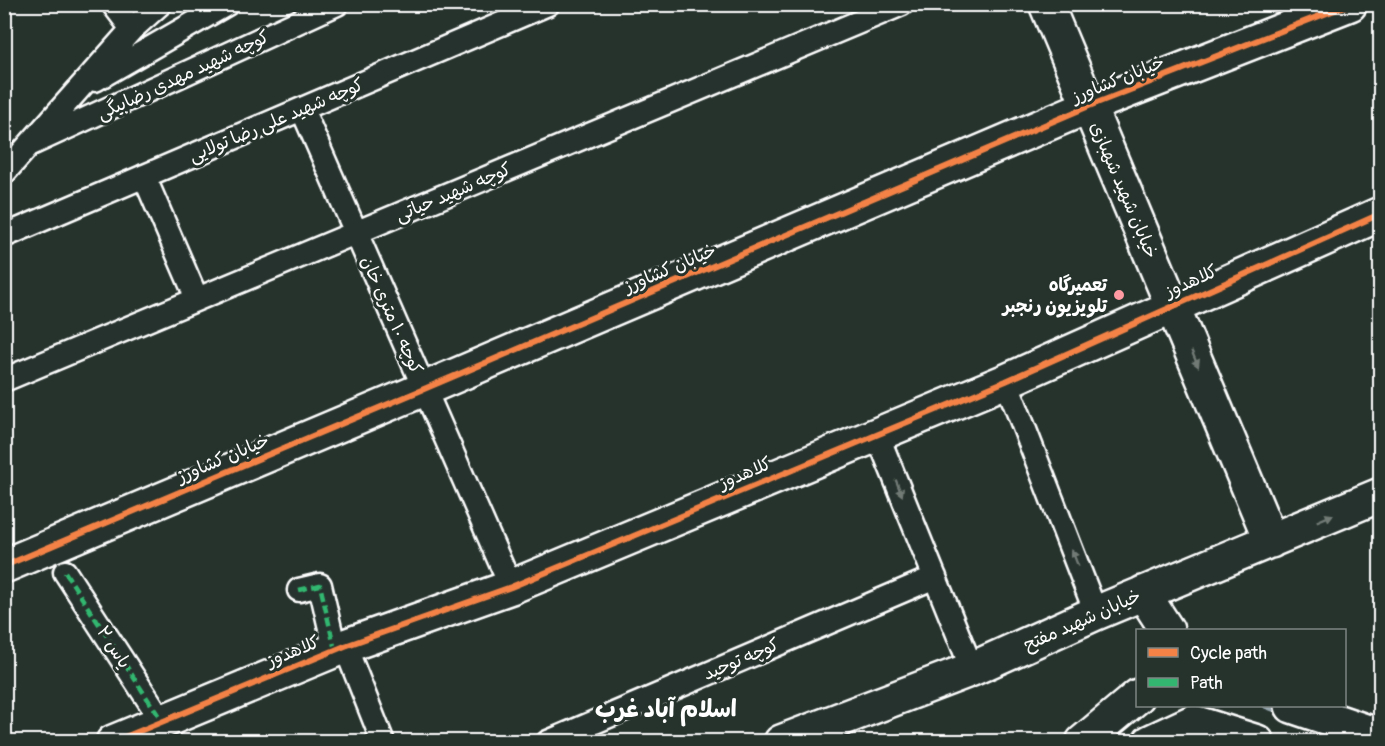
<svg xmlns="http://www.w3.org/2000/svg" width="1385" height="746" viewBox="0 0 1385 746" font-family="Pangolin,'Playpen Sans Arabic',sans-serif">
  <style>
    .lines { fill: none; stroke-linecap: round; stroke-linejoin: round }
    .stream { stroke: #96a5ac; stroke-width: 6 }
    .street-casing { stroke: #fff; stroke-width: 27 }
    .secondary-casing { stroke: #fff; stroke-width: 38 }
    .street { stroke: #26332d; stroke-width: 22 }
    .secondary { stroke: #26332d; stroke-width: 33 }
    .quiet { stroke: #33b770; stroke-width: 4.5; stroke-dasharray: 9 4.5; stroke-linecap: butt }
    .cycleway-casing { stroke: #26332d; stroke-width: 10 }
    .cycleway { stroke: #f48246; stroke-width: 6 }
    .oneway { fill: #727a76 }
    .poi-dot { fill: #ff9aa2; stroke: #26332d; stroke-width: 2 }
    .labels { text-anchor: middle; stroke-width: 6; stroke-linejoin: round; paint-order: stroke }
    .street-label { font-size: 18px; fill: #fff; stroke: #26332d }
    .poi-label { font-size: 18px; font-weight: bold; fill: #fff; stroke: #26332d; text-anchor: end }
    .district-label { font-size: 24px; font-weight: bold; fill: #fff; stroke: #26332d }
  </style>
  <rect width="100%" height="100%" fill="#26332d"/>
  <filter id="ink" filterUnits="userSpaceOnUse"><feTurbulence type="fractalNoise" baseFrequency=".0167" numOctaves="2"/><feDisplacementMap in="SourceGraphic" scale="12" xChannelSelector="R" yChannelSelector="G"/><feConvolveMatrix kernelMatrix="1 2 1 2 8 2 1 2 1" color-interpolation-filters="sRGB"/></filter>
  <g filter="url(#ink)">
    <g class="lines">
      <path class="stream" d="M1266,706L1282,712"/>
      <defs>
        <path id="street" d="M113,4L132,29
          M95,80L227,4
          M302,109L511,587
          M29,145L337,4
          M4,173L132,29L160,4
          M144,176L197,299
          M4,236L548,4
          M4,380L902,4
          M1006,381L1096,613
          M877,434L972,669
          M65,572L162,721
          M299,590L320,585L335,650
          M345,646L383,742
          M548,742L935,577"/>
        <path id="secondary" d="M1046,4L1271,541
          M4,566L424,389L1089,106L1350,4
          M1143,593L1167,630
          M1292,706L1380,736
          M1193,722L1257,742
          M113,742L345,646L511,587L1006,381L1380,214
          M781,742L972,669L1096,613L1380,495
          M1083,742L1138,696
          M1150,742L1193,722"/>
      </defs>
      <use href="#street" class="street-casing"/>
      <use href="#secondary" class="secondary-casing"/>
      <use href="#street" class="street"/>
      <use href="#secondary" class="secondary"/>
      <path class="quiet" d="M65,572L162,721
        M299,590L320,585L335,650"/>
      <defs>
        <path id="cycleway" d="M4,566L424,389L1089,106L1350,4
          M113,742L345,646L511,587L1006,381L1380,214"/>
      </defs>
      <use href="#cycleway" class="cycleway-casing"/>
      <use href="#cycleway" class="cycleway"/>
    </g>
    <defs><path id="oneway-solid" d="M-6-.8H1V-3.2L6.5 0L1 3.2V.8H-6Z" transform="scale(1.5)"/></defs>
    <g class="oneway">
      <use href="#oneway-solid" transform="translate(1195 359) rotate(67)"/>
      <use href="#oneway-solid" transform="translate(899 488) rotate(68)"/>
      <use href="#oneway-solid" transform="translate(1325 518) rotate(-23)"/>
      <use href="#oneway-solid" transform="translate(1075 558) rotate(-111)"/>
    </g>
  </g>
  <circle class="poi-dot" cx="1119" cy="295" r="6"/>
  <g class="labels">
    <g class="street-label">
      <text transform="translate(183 75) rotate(-25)" y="6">کوچه شهید مهدی رضابیگی</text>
      <text transform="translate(1118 79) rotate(-22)" y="6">خیابان کشاورز</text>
      <text transform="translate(276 120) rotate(-23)" y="6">کوچه شهید علی رضا تولایی</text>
      <text transform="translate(1124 190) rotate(67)" y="6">خیابان شهید شهبازی</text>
      <text transform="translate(453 192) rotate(-23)" y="6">کوچه شهید حیاتی</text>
      <text transform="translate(670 268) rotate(-23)" y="6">خیابان کشاورز</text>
      <text transform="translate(1191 281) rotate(-24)" y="6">کلاهدوز</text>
      <text transform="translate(392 315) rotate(66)" y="6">کوچه ۱۰ متری خان</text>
      <text transform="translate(223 458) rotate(-23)" y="6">خیابان کشاورز</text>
      <text transform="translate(745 473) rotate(-23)" y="6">کلاهدوز</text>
      <text transform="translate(1082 620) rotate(-24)" y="6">خیابان شهید مفتح</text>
      <text transform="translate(114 647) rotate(57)" y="6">یاس ۲</text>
      <text transform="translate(293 651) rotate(-22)" y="6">کلاهدوز</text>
      <text transform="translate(741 659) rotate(-23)" y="6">کوچه توحید</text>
    </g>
    <g class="poi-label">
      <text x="1107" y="291">تعمیرگاه<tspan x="1107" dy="21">تلویزیون رنجبر</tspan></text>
    </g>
    <g class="district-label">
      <text x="666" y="717">اسلام آباد غرب</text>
    </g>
  </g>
  <rect width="1385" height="746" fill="none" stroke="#26332d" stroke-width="24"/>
  <rect x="12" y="12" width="1361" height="722" fill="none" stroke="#fff" stroke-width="2" filter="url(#ink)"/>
  <rect x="1136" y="629" width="210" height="78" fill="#26332d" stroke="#7d8581" stroke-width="1.5"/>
  <rect x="1148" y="648" width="30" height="9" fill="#f48246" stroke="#7d8581" stroke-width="1.5"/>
  <text x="1190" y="659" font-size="18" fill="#ffffff">Cycle path</text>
  <rect x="1148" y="678" width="30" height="9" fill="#33b770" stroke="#7d8581" stroke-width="1.5"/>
  <text x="1190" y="689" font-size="18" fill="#ffffff">Path</text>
</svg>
